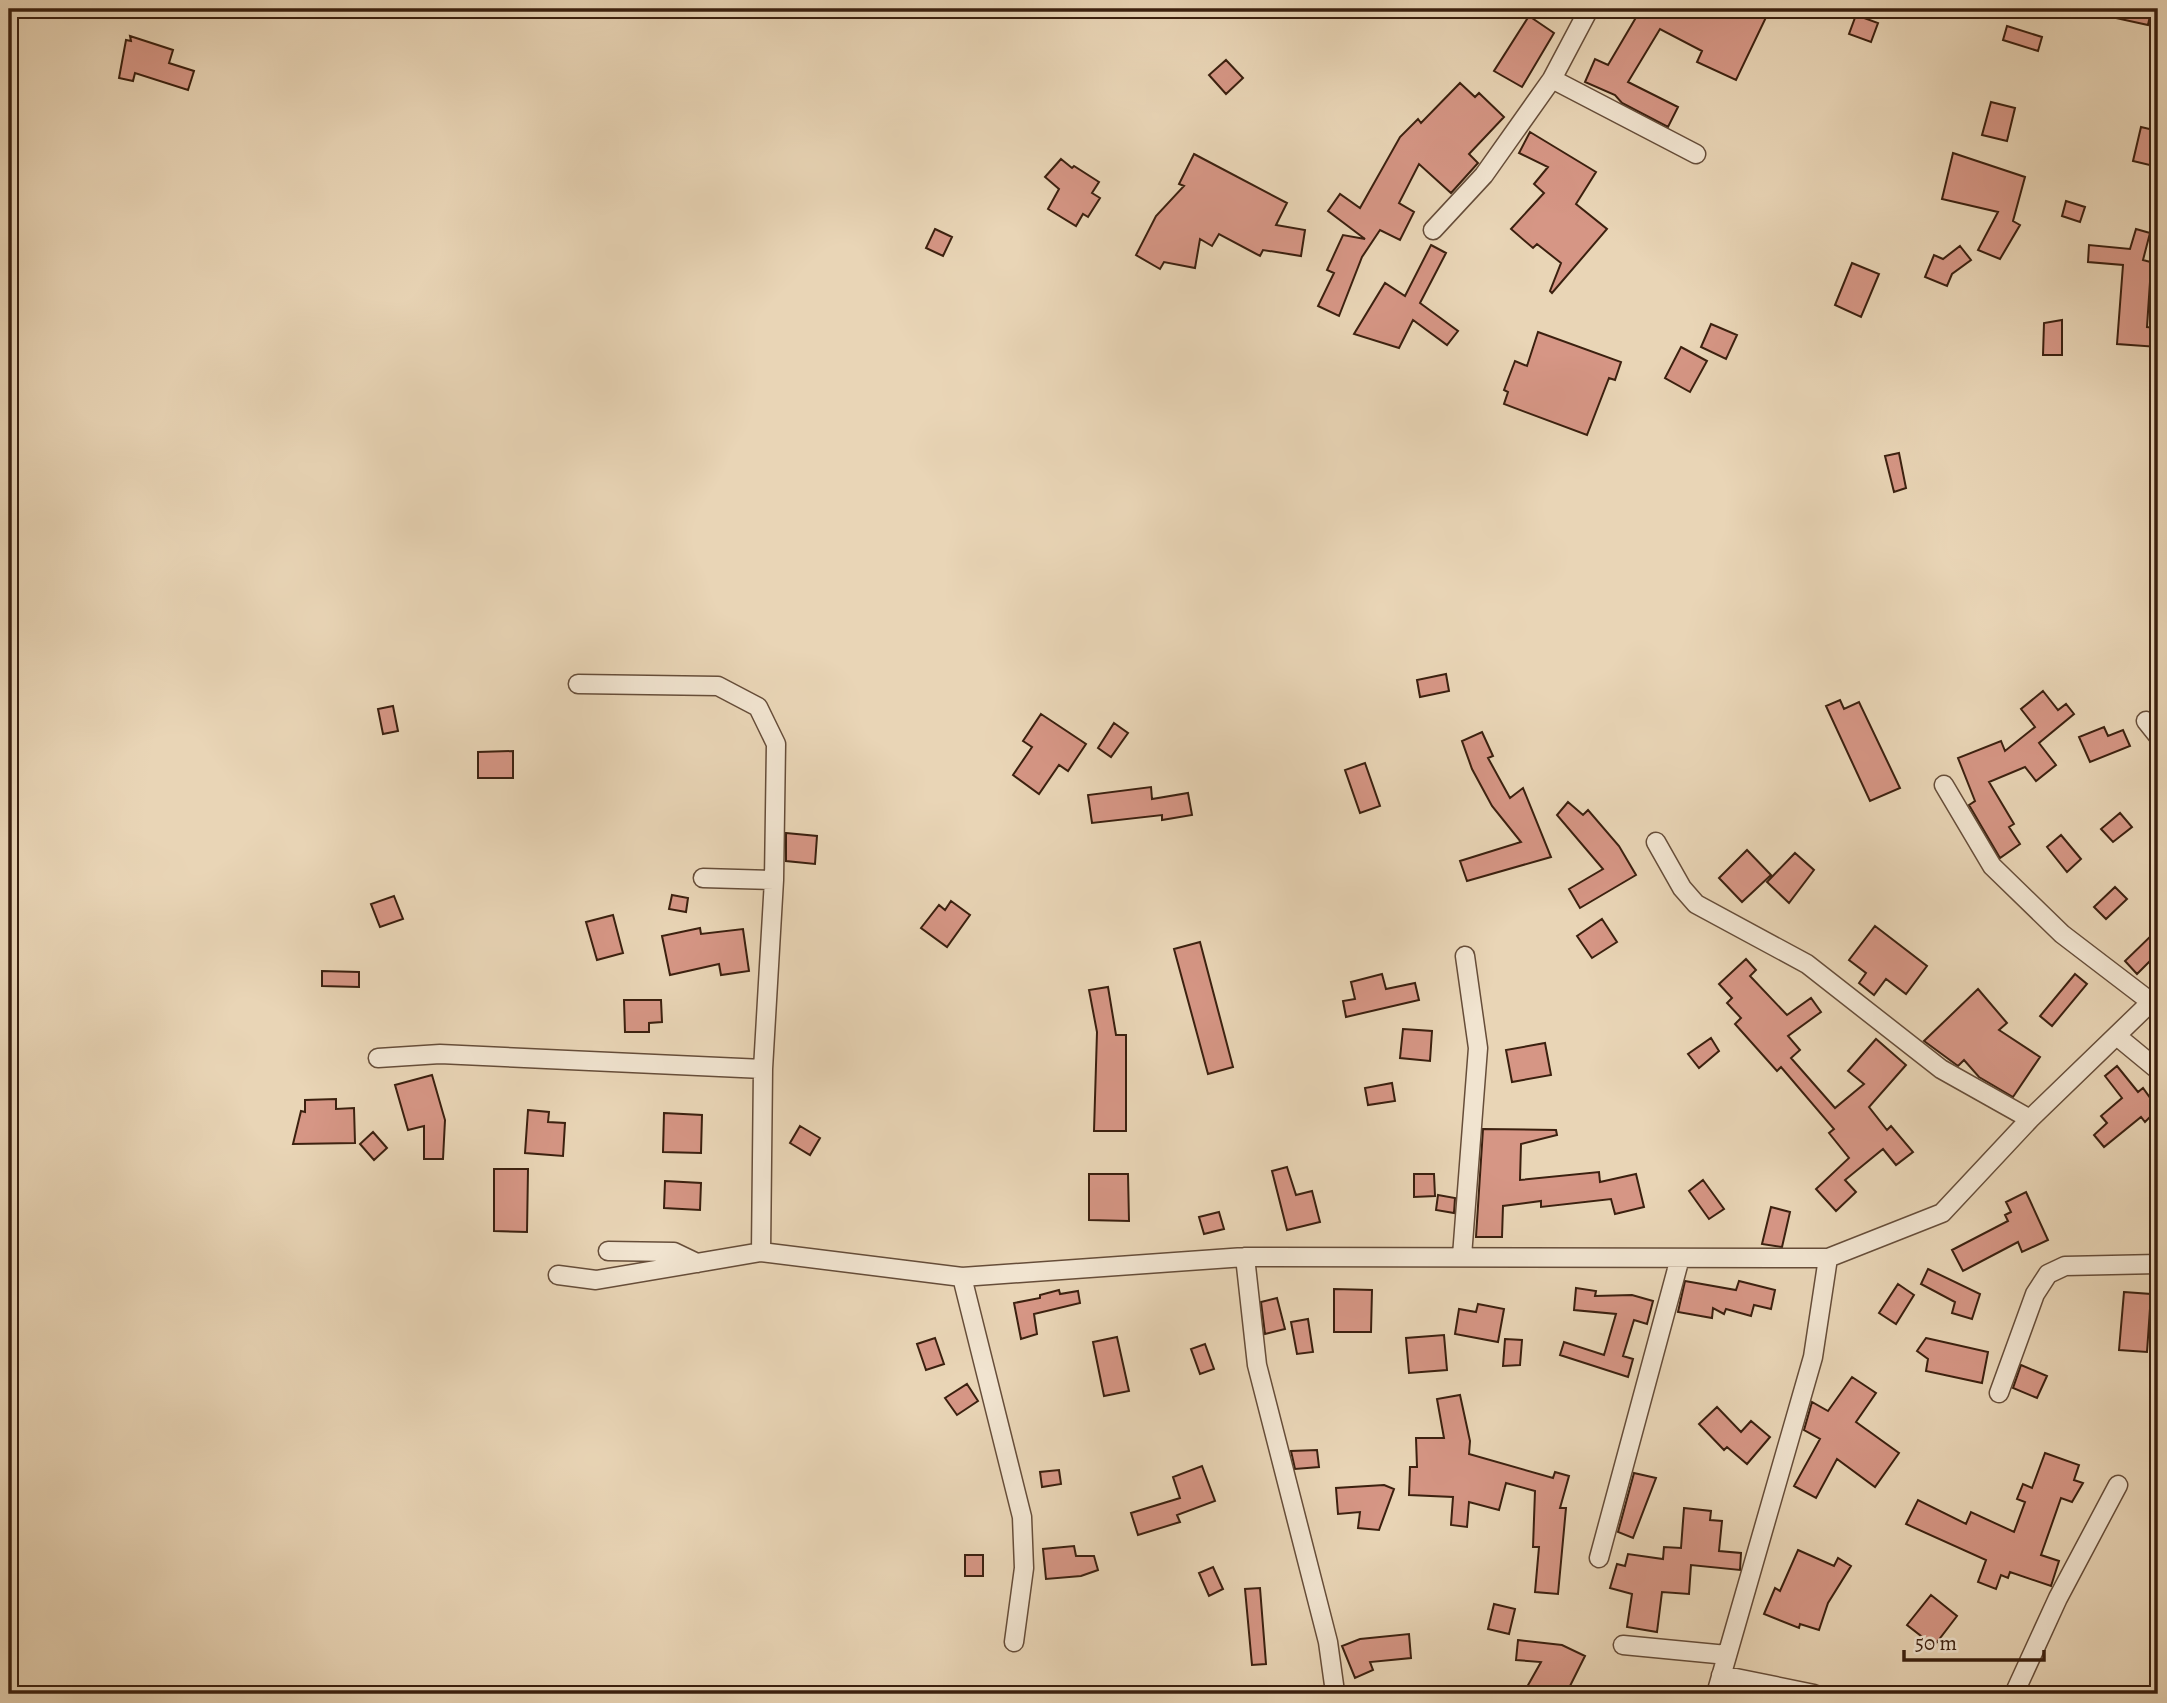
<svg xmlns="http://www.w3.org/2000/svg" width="2167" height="1703" viewBox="0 0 2167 1703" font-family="Alegreya,serif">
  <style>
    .building { fill: #d69685; stroke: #3b200f; stroke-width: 2 }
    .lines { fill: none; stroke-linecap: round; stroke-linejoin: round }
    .street-casing { stroke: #664d39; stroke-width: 21 }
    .street { stroke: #f1e4d0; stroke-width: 18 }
  </style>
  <rect width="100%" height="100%" fill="#e9d5b6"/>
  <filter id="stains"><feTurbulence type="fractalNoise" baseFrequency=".00286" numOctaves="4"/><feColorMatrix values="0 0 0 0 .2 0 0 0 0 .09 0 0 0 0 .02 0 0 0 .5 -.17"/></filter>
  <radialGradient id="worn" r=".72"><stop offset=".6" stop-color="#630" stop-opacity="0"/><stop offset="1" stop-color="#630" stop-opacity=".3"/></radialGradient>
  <path class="building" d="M1641,9H1770L1736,80L1697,62L1702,51L1660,29L1628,82L1678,107L1668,127L1622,103L1615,95L1585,82L1595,59L1608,65Z
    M2102,9H2141L2151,11L2148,25L2102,15Z
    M1856,15L1878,23L1871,42L1849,34Z
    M1529,16L1554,33L1522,87L1494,71Z
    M2007,26L2042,37L2038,51L2003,40Z
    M130,36L173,50L169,63L194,71L188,90L135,73L133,81L119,78L126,40L131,41Z
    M1226,60L1243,78L1226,94L1209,75Z
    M1460,83L1475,97L1479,93L1504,117L1469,154L1478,163L1451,193L1419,164L1399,203L1414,212L1400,240L1380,230L1362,257L1339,316L1318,306L1334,273L1327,270L1343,235L1365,239L1328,211L1340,194L1360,208L1400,137L1418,119L1421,123Z
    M1991,102L2015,108L2007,141L1982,135Z
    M2141,127L2158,131V167L2133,161Z
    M1530,132L1596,172L1576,204L1607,229L1552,293L1550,291L1561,263L1537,244L1533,248L1511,229L1544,193L1534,184L1548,167L1519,153Z
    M1953,153L2025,177L2013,221L2020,225L2000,259L1978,250L1998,212L1942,199Z
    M1194,154L1287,203L1276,225L1305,230L1301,256L1263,250L1260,256L1219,234L1212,246L1200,239L1195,268L1164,262L1160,269L1136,255L1156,216L1184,186L1179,184Z
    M1061,159L1072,168L1074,166L1099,182L1092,193L1100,198L1088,217L1083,214L1076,226L1048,209L1059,189L1045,177Z
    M2066,201L2085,207L2080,222L2062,216Z
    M935,229L952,237L943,256L926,248Z
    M2136,229L2150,233L2143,260L2158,264V284L2150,282L2147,327L2158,328V347L2117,344L2123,265L2088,262L2089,245L2130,249Z
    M1431,245L1446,253L1420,303L1458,331L1447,345L1413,320L1399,348L1354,334L1385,283L1405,296Z
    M1960,246L1971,260L1952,274L1947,286L1925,277L1934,255L1943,259Z
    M1852,263L1879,274L1861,317L1835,305Z
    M2062,320V355H2043L2044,323Z
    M1711,324L1737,335L1726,359L1701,347Z
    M1538,332L1621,362L1615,380L1609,378L1587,435L1504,404L1508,392L1504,390L1515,361L1527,366Z
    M1681,347L1707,361L1690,392L1665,378Z
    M1899,453L1906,488L1894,492L1885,456Z
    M1446,674L1449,691L1420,697L1417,680Z
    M2043,691L2058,710L2066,704L2074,714L2039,743L2056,765L2036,781L2025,767L1989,782L2014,824L2009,827L2020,844L2000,858L1969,805L1975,801L1958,758L2001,741L2005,751L2035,727L2021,709Z
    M1840,700L1844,709L1859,702L1900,788L1870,801L1826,706Z
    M393,706L398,731L383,734L378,709Z
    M1041,714L1086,744L1068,771L1059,765L1039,794L1013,775L1032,747L1023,741Z
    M1114,723L1128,733L1111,757L1098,748Z
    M2104,727L2108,736L2123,730L2130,746L2090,762L2079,737Z
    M1482,732L1493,756L1488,758L1510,798L1523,788L1551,857L1467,881L1460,861L1521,842L1492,806L1472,769L1462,741Z
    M513,751V778H478V752Z
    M1365,763L1380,806L1360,813L1345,770Z
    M1151,787L1152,799L1188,793L1192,815L1162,820V815L1092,823L1088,795Z
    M1568,802L1583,815L1588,810L1619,846L1636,875L1580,908L1569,889L1603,869L1557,815Z
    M2120,813L2132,827L2113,842L2101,829Z
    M786,833L817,836L815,864L786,861Z
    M2061,835L2081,859L2067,872L2047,847Z
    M1747,850L1771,875L1742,902L1719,878Z
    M1795,853L1814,870L1789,903L1767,882Z
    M2115,887L2127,899L2106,919L2094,907Z
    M672,895L688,898L686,912L669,909Z
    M394,896L403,919L380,927L371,904Z
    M951,901L970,915L947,947L921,928L939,905L945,910Z
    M613,915L623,953L597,960L586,922Z
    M1602,919L1617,942L1592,958L1577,936Z
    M1875,926L1927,966L1906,994L1886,979L1874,995L1859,983L1866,973L1849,960Z
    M700,928L701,934L743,929L749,971L721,975L719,964L670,975L662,936Z
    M2158,929V953L2137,974L2125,961Z
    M1200,942L1233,1067L1208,1074L1174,949Z
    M1746,959L1756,970L1750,976L1787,1015L1811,998L1821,1012L1788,1036L1800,1050L1791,1058L1835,1108L1864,1084L1848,1071L1876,1039L1906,1065L1869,1107L1887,1130L1891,1126L1913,1152L1896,1165L1883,1149L1845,1180L1856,1192L1836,1211L1816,1189L1849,1158L1829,1133L1834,1129L1781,1067L1777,1071L1735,1024L1741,1018L1727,1003L1732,998L1719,984Z
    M322,971L359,972V987L322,986Z
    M1382,974L1386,989L1415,983L1419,1000L1346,1017L1343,1001L1355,999L1351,982Z
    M2075,974L2087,984L2052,1026L2040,1016Z
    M1108,987L1116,1035H1126V1131H1094L1097,1032L1089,990Z
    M1978,989L2007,1023L1999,1030L2040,1057L2013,1097L1979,1077L1964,1060L1958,1066L1924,1041Z
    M624,1000H661L662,1022L649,1023V1032H625Z
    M1403,1029L1432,1031L1430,1061L1400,1058Z
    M1711,1038L1719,1051L1699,1068L1688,1054Z
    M1545,1043L1551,1075L1512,1082L1506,1050Z
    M2117,1066L2138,1092L2143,1088L2158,1109L2145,1122L2141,1117L2104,1147L2094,1135L2107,1123L2101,1116L2122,1098L2105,1076Z
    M432,1075L445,1120L443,1159H424V1126L408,1130L395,1085Z
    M1392,1083L1395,1101L1368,1105L1365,1088Z
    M336,1099V1109L354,1108L355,1143L293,1144L301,1111L305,1112V1100Z
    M528,1110L549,1112L548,1122L565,1123L563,1156L525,1153Z
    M664,1113L702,1115L701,1153L663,1152Z
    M800,1126L820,1138L810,1155L790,1143Z
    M1483,1129L1556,1130L1557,1135L1521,1144L1520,1180L1599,1172L1600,1182L1636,1174L1644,1207L1615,1214L1611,1199L1541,1207V1201L1503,1206L1502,1237H1476Z
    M373,1132L387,1148L374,1160L360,1144Z
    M1287,1167L1296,1195L1312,1191L1320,1222L1287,1230L1272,1171Z
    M494,1169H528L527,1232L494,1231Z
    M1089,1174H1128L1129,1221L1089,1220Z
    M1414,1174H1434L1435,1196L1414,1197Z
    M1703,1180L1724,1209L1709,1219L1689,1191Z
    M665,1181L701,1183L700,1210L664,1208Z
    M2026,1192L2048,1240L2022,1252L2018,1242L1963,1271L1952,1250L2008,1221L2005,1215L2011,1212L2006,1202Z
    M1438,1195L1455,1198L1454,1213L1436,1210Z
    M1771,1207L1790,1212L1782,1247L1762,1244Z
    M1219,1212L1224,1229L1204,1234L1199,1217Z
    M1928,1269L1980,1294L1972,1319L1952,1313L1955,1302L1921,1284Z
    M1685,1281L1736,1290L1739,1281L1775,1290L1771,1309L1754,1305L1751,1316L1726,1309L1724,1314L1713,1308L1712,1318L1678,1312Z
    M1898,1284L1914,1295L1896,1324L1879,1313Z
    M1576,1288L1596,1291L1595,1296L1632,1295L1653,1301L1647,1324L1634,1320L1623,1356L1633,1359L1628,1377L1560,1355L1564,1342L1604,1355L1616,1314L1574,1310Z
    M1334,1289L1372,1290L1371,1332H1334Z
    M1059,1290L1060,1294L1078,1291L1080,1303L1034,1314L1037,1334L1021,1339L1014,1303L1040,1298V1295Z
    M2124,1292L2151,1294L2147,1352L2119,1350Z
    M1277,1298L1285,1329L1265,1334L1261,1302Z
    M1478,1304L1504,1309L1498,1342L1455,1334L1459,1309L1476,1312Z
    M1308,1319L1313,1352L1297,1354L1291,1322Z
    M1444,1335L1447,1370L1409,1373L1406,1338Z
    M1117,1337L1129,1391L1104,1396L1093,1342Z
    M935,1338L944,1364L926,1370L917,1344Z
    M1926,1338L1988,1352L1982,1383L1926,1371L1928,1359L1917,1351Z
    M1505,1339L1522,1340L1520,1365L1503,1366Z
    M1205,1344L1214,1369L1200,1374L1191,1349Z
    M2021,1365L2047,1376L2037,1398L2013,1388Z
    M1852,1377L1876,1393L1856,1422L1899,1453L1875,1487L1837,1459L1816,1498L1794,1486L1820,1439L1804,1430L1812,1402L1828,1411Z
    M967,1384L978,1401L957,1415L945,1398Z
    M1460,1395L1470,1441L1469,1454L1553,1478L1555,1472L1569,1476L1560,1508H1566L1558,1594L1535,1592L1539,1547H1533L1535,1491L1506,1483L1499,1510L1469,1502L1467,1527L1451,1525L1453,1497L1409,1495L1410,1467H1417L1416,1438H1444L1437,1399Z
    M1717,1407L1741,1432L1751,1421L1770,1437L1747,1464L1727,1447L1724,1450L1699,1424Z
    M1317,1450L1319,1467L1295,1469L1291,1451Z
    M2045,1453L2079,1465L2074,1480L2083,1483L2072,1502L2061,1498L2041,1555L2059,1561L2051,1586L2010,1572L2008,1578L2001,1575L1996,1589L1978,1582L1986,1560L1906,1524L1918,1500L1966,1524L1971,1512L2014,1532L2025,1502L2017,1499L2023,1484L2032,1488Z
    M1202,1466L1215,1501L1177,1515L1180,1522L1138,1535L1131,1513L1180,1498L1173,1477Z
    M1059,1470L1061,1484L1042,1487L1040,1472Z
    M1634,1473L1656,1478L1633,1538L1618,1532Z
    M1384,1485L1394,1489L1379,1530L1358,1528L1360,1512L1338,1514L1336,1488Z
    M1684,1508L1711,1511L1710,1520L1722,1521L1719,1551L1741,1553L1740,1570L1691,1565L1689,1594L1662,1592L1657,1632L1627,1627L1632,1594L1610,1588L1617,1564L1625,1566L1628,1554L1663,1559L1664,1547L1681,1548Z
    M1074,1546L1076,1556H1094L1098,1570L1081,1576L1046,1579L1043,1549Z
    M1798,1550L1834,1566L1838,1558L1851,1566L1828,1603L1819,1630L1800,1624L1799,1628L1764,1614L1775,1588L1780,1591Z
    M965,1555H983V1576H965Z
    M1213,1567L1223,1589L1209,1596L1199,1573Z
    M1260,1588L1266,1664L1252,1665L1245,1589Z
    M1931,1595L1957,1616L1934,1646L1907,1625Z
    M1494,1604L1515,1609L1509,1634L1488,1629Z
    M1409,1634L1411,1658L1370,1662L1373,1670L1355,1678L1342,1646L1360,1639Z
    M1518,1640L1562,1645L1585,1656L1566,1694H1523L1541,1662L1516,1660Z"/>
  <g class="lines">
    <defs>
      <path id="street" d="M1552,79L1696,154
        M1433,230L1484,175L1552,79L1589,9
        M578,684L718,686L758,707L776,744L774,880L763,1069L761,1252
        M2146,721L2158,736
        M1944,785L1992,866L2062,934L2151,1002
        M1656,842L1682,888L1696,904L1807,964L1941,1069L2030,1119
        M703,878L774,880
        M2118,1037L2158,1070
        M378,1058L440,1054L763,1069
        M608,1251L674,1252L697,1263
        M1462,1256L1478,1048L1465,956
        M1245,1257L1257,1365L1328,1642L1335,1692
        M558,1275L596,1280L761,1252L962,1277L1245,1257L1828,1258L1942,1213L2030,1119L2151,1002L2158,1000
        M962,1277L1022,1517L1024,1568L1014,1642
        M1999,1393L2035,1294L2048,1274L2065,1266L2158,1264
        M1599,1558L1680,1258
        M1623,1645L1727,1655
        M1721,1675L1814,1694
        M1716,1694L1813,1357L1828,1258
        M2014,1694L2058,1598L2118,1485"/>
    </defs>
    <use href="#street" class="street-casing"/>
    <use href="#street" class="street"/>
  </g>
  <rect width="2167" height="1703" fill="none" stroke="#e9d5b6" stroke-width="35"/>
  <rect x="10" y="10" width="2146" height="1682" fill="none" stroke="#3b200f" stroke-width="3.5"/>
  <rect x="18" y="18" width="2132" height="1668" fill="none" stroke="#3b200f" stroke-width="2"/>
  <path d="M1904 1650v10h140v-10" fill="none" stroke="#3b200f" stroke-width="3.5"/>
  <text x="1915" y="1650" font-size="21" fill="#3b200f" stroke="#f1e4d0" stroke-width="5" paint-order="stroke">50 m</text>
  <rect width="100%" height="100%" filter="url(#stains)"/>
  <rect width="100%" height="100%" fill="url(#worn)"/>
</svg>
